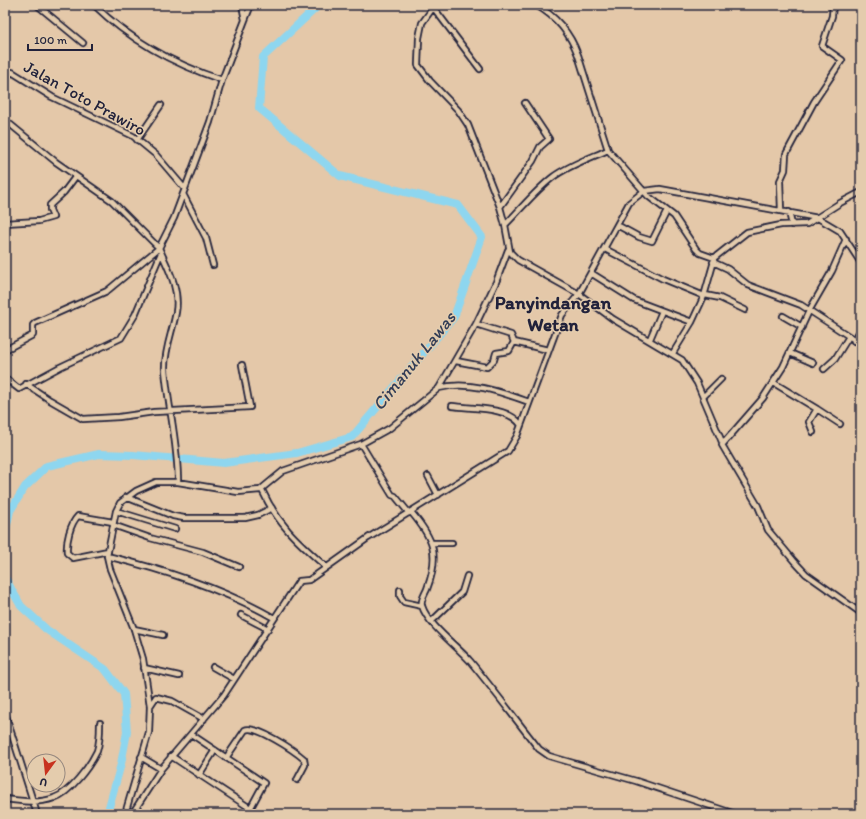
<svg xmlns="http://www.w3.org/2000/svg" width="866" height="819" viewBox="0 0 866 819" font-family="Itim,sans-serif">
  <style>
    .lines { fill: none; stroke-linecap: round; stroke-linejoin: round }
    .river { stroke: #8ed6ef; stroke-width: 8 }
    .minor-casing { stroke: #22223b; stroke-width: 8 }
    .minor { stroke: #e4ccad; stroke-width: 4.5 }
    .labels { text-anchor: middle; stroke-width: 3; stroke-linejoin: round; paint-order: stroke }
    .street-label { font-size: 17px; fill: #22223b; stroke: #e4ccad }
    .water-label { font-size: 18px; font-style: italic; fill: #323d56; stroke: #e4ccad }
    .quarter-label { font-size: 19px; font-weight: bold; fill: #22223b; stroke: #e4ccad }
  </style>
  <rect width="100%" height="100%" fill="#e4c8a9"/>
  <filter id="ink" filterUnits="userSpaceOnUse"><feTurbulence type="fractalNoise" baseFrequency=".025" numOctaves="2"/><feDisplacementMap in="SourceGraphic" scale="8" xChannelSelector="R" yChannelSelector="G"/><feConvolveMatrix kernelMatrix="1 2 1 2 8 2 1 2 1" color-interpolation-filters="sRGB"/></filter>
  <g filter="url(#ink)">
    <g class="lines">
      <path class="river" d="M5,534L10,511L25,487L47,466L99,454L133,455L224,463L297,453L352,437L454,317L482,237L458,205L340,176L259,108L263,57L319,5
        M5,578L21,606L47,630L105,669L124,694L127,732L121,764L107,814"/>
      <defs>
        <path id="minor" d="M37,5L83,43
          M94,5C131,41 173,64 222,80
          M435,5L422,23L419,38L418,65L430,81L458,110L468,125L500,207L505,225L510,252L518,260L579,294L613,319L682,360L697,383L722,442
          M536,5C557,17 570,33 578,55L608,150L648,196L674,216L696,249L700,253L714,258L747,232L781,225L807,224L840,203L861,192
          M433,7L480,69
          M245,20L251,5
          M5,78L12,72L52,97L133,136L156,155L185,189
          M5,120L56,162L112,201L159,248L107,291L35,323L33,325V335L5,350
          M137,140L161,105
          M183,194L206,238L213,265
          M500,207L533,161L540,147L549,139L525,103
          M781,211L780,181L785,170L786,154L814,102L842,60L822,46L832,16L833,5
          M789,212L792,225
          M5,223L39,221L53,217L50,210V205L64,192L76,176
          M505,225C521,209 535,191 553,177C569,165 590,158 608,150
          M617,225L639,237L652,241L667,211
          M846,239L832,271L809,311L783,367L763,398L722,445L758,506L768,530L794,561L806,574L861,613
          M605,249L663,279L704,296
          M713,262L728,269L748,285L801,305L861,344
          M591,273L634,300L692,322
          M705,295L720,298L745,310
          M783,316L802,327
          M476,324L511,335L514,342
          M650,339L662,311
          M854,341L861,329
          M673,353L692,322L704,296L714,261
          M790,353L813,363
          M456,361L487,367L494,360L496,353L509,351L514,342L548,350
          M824,369L835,359L848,338
          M5,378L19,389L60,367L121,338L135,315L161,253
          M774,383L817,409L809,422L813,432
          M26,384L50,400L83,419L119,417L154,412L250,407L242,365
          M439,388C468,380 501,392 529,402
          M703,397L721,379
          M452,406C472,409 508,406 521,425
          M817,409L840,424
          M361,444L392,495L395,496L409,513
          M428,476L438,495
          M178,482C178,443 168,407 165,369C164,351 173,330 176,312C180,289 168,268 159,248L174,218L210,122L222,80L245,20L242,5
          M262,490C278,525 298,542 326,567
          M126,497L173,516L184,518H245L258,515L272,508
          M116,511L175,529
          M411,512C434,539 440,555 427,589C425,594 420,601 422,606C428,625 457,646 470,661C494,690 516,720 539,749L549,756L559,759L636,781L735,814
          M113,525L150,538L203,552L239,567
          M433,543H452
          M108,551L73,558L67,553C66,542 70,524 78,516L113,522
          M107,556C165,570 222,588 274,618
          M400,590V596L404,602L422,606
          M241,615L268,629
          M432,621L462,592L467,576
          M134,629L163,635
          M213,667L234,679
          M144,668L179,676
          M150,706L156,697L172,701L204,719
          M5,713L37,814
          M191,734L264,783L250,809
          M171,756L259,814
          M141,757L161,769
          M226,758L245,730C255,724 295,751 304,759L305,765L297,780
          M199,775L215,750
          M5,799C22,801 38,804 54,798C70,793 90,766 97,751C100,742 100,732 100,723
          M125,814L149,732L150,706L143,659L134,629L110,569L107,556L116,511L120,503L136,491L156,482H178L238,492L260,490L283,471L361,444L390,428L439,388L476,324L496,282L508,250
          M132,814L161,769L224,695L299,581L309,580L368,538L508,451L517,436L562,315L579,294L629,203L644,191L660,189L818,218L840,231L861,263"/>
      </defs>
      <use href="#minor" class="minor-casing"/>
      <use href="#minor" class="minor"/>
    </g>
  </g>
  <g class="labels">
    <g class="street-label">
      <text transform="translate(85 98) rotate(29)" y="6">Jalan Toto Prawiro</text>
    </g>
    <g class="water-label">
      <text transform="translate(414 361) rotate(-51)" y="6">Cimanuk Lawas</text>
    </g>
    <g class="quarter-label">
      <text x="553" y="309">Panyindangan<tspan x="553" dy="22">Wetan</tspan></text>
    </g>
  </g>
  <rect width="866" height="819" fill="none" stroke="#e4ccad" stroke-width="20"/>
  <rect x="10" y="10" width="846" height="799" fill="none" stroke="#22223b" stroke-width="1.5" filter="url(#ink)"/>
  <g transform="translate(46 773) rotate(195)"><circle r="19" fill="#e4ccad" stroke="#96887f"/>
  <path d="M0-3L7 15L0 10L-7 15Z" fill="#c8321e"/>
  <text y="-6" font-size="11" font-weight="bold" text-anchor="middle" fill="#22223b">U</text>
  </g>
  <path d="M28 44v6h64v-6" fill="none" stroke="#22223b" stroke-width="2"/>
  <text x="34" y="44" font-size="12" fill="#22223b" stroke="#e4ccad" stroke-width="3" paint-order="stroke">100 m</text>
</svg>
